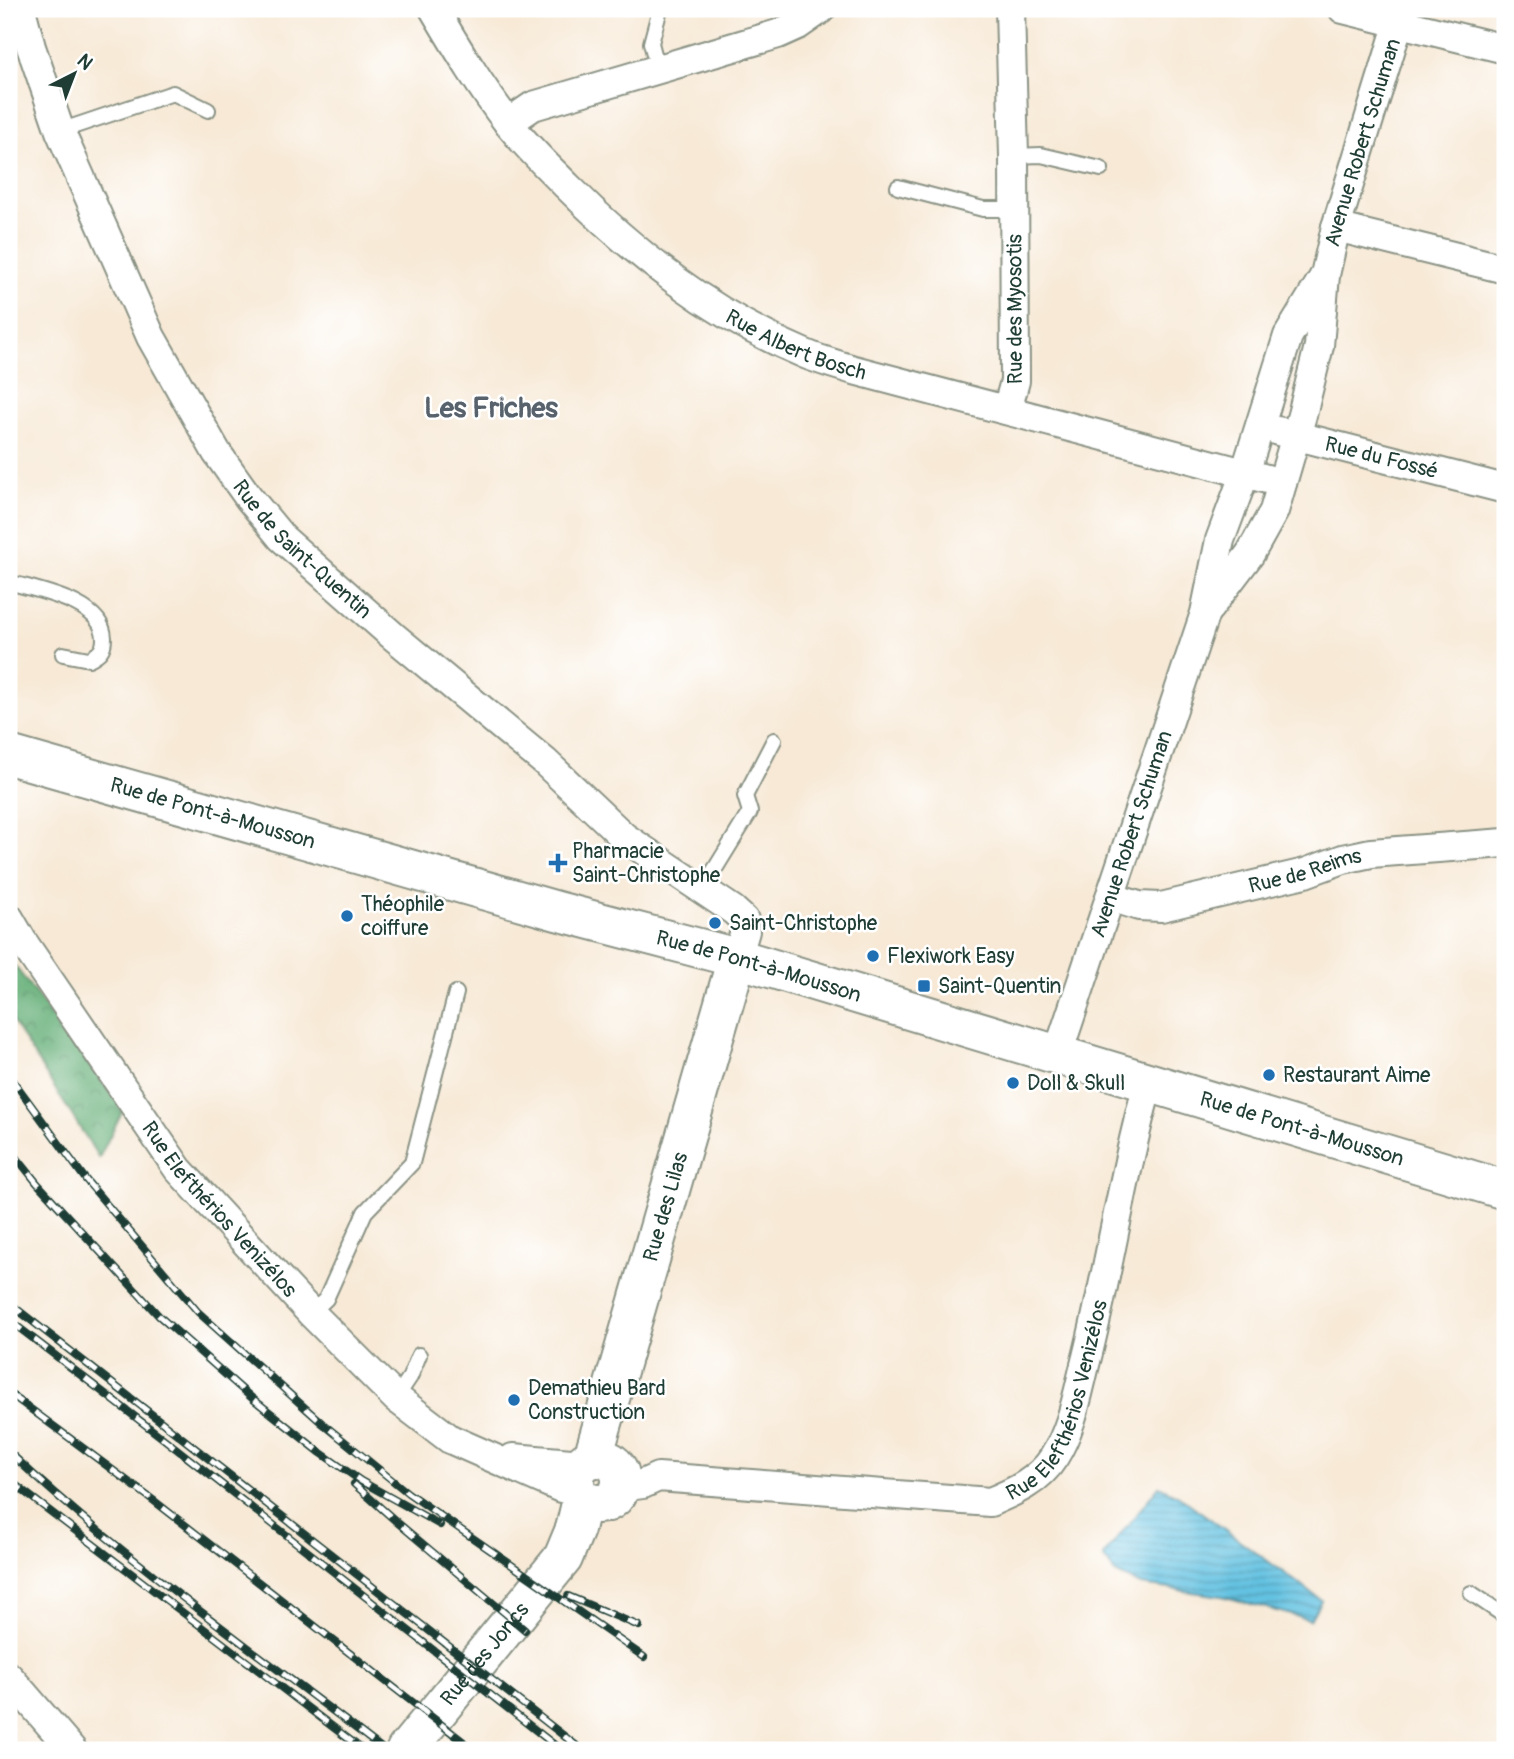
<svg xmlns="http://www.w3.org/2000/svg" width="1514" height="1759" viewBox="0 0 1514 1759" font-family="Pangolin,sans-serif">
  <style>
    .forest { fill: url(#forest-crowns); stroke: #417655; stroke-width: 2 }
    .water { fill: url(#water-rules); stroke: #42808b; stroke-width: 2 }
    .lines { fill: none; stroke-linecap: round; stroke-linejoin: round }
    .lane-casing { stroke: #8b9385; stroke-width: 18 }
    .street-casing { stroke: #8b9385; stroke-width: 32 }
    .secondary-casing { stroke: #8b9385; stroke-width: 42 }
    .primary-casing { stroke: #8b9385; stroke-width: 42 }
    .lane { stroke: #fff; stroke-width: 14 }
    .street { stroke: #fff; stroke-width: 28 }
    .secondary { stroke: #fff; stroke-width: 38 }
    .primary { stroke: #fff; stroke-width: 38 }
    .rail-casing { stroke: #1f3d34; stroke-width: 8 }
    .rail { stroke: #fff; stroke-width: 5; stroke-dasharray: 16; stroke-linecap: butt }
    .poi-dot { fill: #1f6fb2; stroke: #fff; stroke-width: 2.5 }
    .labels { text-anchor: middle; stroke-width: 5; stroke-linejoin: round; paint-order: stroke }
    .street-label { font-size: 21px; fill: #1f3d34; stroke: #fff }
    .poi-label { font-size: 21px; fill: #1f3d34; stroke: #fff; text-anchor: start }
    .district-label { font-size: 28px; font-weight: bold; fill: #57626c; stroke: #fff }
  </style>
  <defs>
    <pattern id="forest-crowns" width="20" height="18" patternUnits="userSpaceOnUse" patternTransform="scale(1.75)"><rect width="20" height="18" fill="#63ae76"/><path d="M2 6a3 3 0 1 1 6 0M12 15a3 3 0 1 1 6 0" fill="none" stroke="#518f62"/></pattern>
    <pattern id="water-rules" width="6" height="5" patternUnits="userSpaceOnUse" patternTransform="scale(1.75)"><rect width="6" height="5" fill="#64c2e2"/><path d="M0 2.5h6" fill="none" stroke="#529fb8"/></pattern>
  </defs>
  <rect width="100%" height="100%" fill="#fff"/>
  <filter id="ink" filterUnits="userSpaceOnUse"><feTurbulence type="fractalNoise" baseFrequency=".0143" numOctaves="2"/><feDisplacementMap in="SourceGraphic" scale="14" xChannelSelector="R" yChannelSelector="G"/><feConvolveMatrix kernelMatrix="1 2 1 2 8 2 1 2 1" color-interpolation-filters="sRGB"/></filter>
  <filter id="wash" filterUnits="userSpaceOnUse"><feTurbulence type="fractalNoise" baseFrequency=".00686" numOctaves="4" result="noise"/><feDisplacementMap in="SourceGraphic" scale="28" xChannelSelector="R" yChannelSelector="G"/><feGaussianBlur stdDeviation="1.57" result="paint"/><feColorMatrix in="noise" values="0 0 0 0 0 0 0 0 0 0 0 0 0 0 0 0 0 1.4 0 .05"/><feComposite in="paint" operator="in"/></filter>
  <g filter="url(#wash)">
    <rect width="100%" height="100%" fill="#f7e9d6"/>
    <path class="forest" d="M9,958L123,1110L99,1158L9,1016Z"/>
    <path class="water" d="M1159,1486L1179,1496L1321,1600L1310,1620L1222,1596L1141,1585L1115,1573L1104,1558L1105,1554Z"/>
  </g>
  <g filter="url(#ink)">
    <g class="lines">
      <defs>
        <path id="lane" d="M658,69L651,43L660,9
          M60,131L173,93L208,110
          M1014,156L1041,155L1101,169
          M898,187L983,209H1014
          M9,582C37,591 103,601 104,638C104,650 99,654 89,659L63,654
          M702,890L750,812L745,796L774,740
          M311,1313L326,1299L365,1212L412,1163L456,993
          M396,1398L410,1377L419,1355
          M1471,1593L1505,1616"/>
        <g id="street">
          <path id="s1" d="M21,9L31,47L60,131L151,337L217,453L249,498L282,538L393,636L545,762L624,837L733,910L744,920L745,931L737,958"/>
          <path id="s2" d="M434,9C457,48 481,88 509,124C527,147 547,166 567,186C636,255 712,315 803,353C819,360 837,365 854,370L1282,483"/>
          <path d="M1343,9L1505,49"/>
          <path d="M508,123L533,106L778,34L798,25L821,9"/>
          <path d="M1336,227L1505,269"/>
          <path id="s3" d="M1007,410L1015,381L1014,156L1010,9"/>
          <path id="s4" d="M1278,431L1505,489"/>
          <path id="s5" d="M1209,608L1250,554L1274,511L1302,415L1319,346L1325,275L1336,227L1403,9"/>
          <path id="s6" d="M1110,897L1139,906L1161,907L1305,873L1343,859L1371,853L1505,843"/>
          <path id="s7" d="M9,918L23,942L178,1169L311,1313L396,1398L450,1439L561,1488L577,1492"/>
          <path id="s8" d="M1058,1053L1205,613L1220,540L1245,473L1288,336L1325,275"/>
          <path d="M513,1458L583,1464"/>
          <path id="s9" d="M620,1487L643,1484L658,1477L990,1502C1014,1492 1039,1481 1054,1457C1073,1427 1078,1391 1087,1357C1110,1265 1123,1172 1149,1081"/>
          <path d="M9,1677L72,1750"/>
        </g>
        <g id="secondary">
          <circle cx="598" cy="1481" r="23"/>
          <path id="s10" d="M596,1458V1447L737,958"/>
          <path id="s11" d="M406,1750L563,1558L575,1529L582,1499"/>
        </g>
        <g id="primary">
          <path id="s12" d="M9,755L557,911L737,958L1505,1190"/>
        </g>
      </defs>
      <use href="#lane" class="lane-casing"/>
      <use href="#street" class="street-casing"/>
      <use href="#secondary" class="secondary-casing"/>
      <use href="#primary" class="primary-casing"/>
      <use href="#lane" class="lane"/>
      <use href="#street" class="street"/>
      <use href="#secondary" class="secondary"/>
      <use href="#primary" class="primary"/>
      <defs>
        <path id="rail" d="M9,1075L86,1180L198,1312L322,1423L408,1493L644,1657
          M9,1148L37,1183L159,1316L253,1399L321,1453L361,1481L440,1525
          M9,1303L582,1750
          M9,1320L164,1439L561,1750
          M9,1393L153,1500L474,1750
          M9,1452C125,1561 258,1653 384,1750
          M9,1480L363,1750
          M354,1484L398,1523L525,1630
          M568,1596L639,1626"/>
      </defs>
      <use href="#rail" class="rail-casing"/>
      <use href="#rail" class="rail"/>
    </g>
  </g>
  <g class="poi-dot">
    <path d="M554.5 852.5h7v7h7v7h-7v7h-7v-7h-7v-7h7z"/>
    <circle cx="347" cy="916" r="7"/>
    <circle cx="715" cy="923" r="7"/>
    <circle cx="873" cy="956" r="7"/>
    <rect x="917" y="979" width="14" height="14" rx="3.5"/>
    <circle cx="1269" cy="1075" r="7"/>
    <circle cx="1013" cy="1083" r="7"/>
    <circle cx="514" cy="1400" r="7"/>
  </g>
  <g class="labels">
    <g class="street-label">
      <text dy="7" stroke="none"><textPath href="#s5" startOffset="497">Avenue Robert Schuman</textPath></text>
      <text dy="7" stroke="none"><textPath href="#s3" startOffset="102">Rue des Myosotis</textPath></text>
      <text dy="7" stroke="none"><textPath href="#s2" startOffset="504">Rue Albert Bosch</textPath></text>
      <text dy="7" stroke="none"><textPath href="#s4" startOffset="107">Rue du Fossé</textPath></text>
      <text dy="7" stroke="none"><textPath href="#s1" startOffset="616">Rue de Saint-Quentin</textPath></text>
      <text dy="7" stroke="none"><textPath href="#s12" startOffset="212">Rue de Pont-à-Mousson</textPath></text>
      <text dy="7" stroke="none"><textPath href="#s8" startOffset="231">Avenue Robert Schuman</textPath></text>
      <text dy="7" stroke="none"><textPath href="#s6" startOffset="201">Rue de Reims</textPath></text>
      <text dy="7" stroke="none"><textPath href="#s12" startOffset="779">Rue de Pont-à-Mousson</textPath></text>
      <text dy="7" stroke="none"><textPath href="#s12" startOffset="1346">Rue de Pont-à-Mousson</textPath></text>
      <text dy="7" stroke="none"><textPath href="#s7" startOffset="360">Rue Elefthérios Venizélos</textPath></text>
      <text dy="7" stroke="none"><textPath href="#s10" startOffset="261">Rue des Lilas</textPath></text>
      <text dy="7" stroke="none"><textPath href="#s9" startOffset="504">Rue Elefthérios Venizélos</textPath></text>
      <text dy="7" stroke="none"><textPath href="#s11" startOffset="124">Rue des Joncs</textPath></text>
    </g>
    <g class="poi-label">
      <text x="572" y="858">Pharmacie<tspan x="572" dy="24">Saint-Christophe</tspan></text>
      <text x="361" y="911">Théophile<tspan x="361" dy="24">coiffure</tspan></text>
      <text x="729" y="930">Saint-Christophe</text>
      <text x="887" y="963">Flexiwork Easy</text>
      <text x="938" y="993">Saint-Quentin</text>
      <text x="1283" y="1082">Restaurant Aime</text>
      <text x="1027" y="1090">Doll &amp; Skull</text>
      <text x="528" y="1395">Demathieu Bard<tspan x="528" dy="24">Construction</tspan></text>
    </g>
    <g class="district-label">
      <text x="491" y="417">Les Friches</text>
    </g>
  </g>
  <rect width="1514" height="1759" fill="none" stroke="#fff" stroke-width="35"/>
  <g transform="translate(74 74) rotate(42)" stroke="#ffffff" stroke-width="5" paint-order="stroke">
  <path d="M0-5L12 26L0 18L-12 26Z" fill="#1f3d34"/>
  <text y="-10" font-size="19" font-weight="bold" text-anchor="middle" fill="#1f3d34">N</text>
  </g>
</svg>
